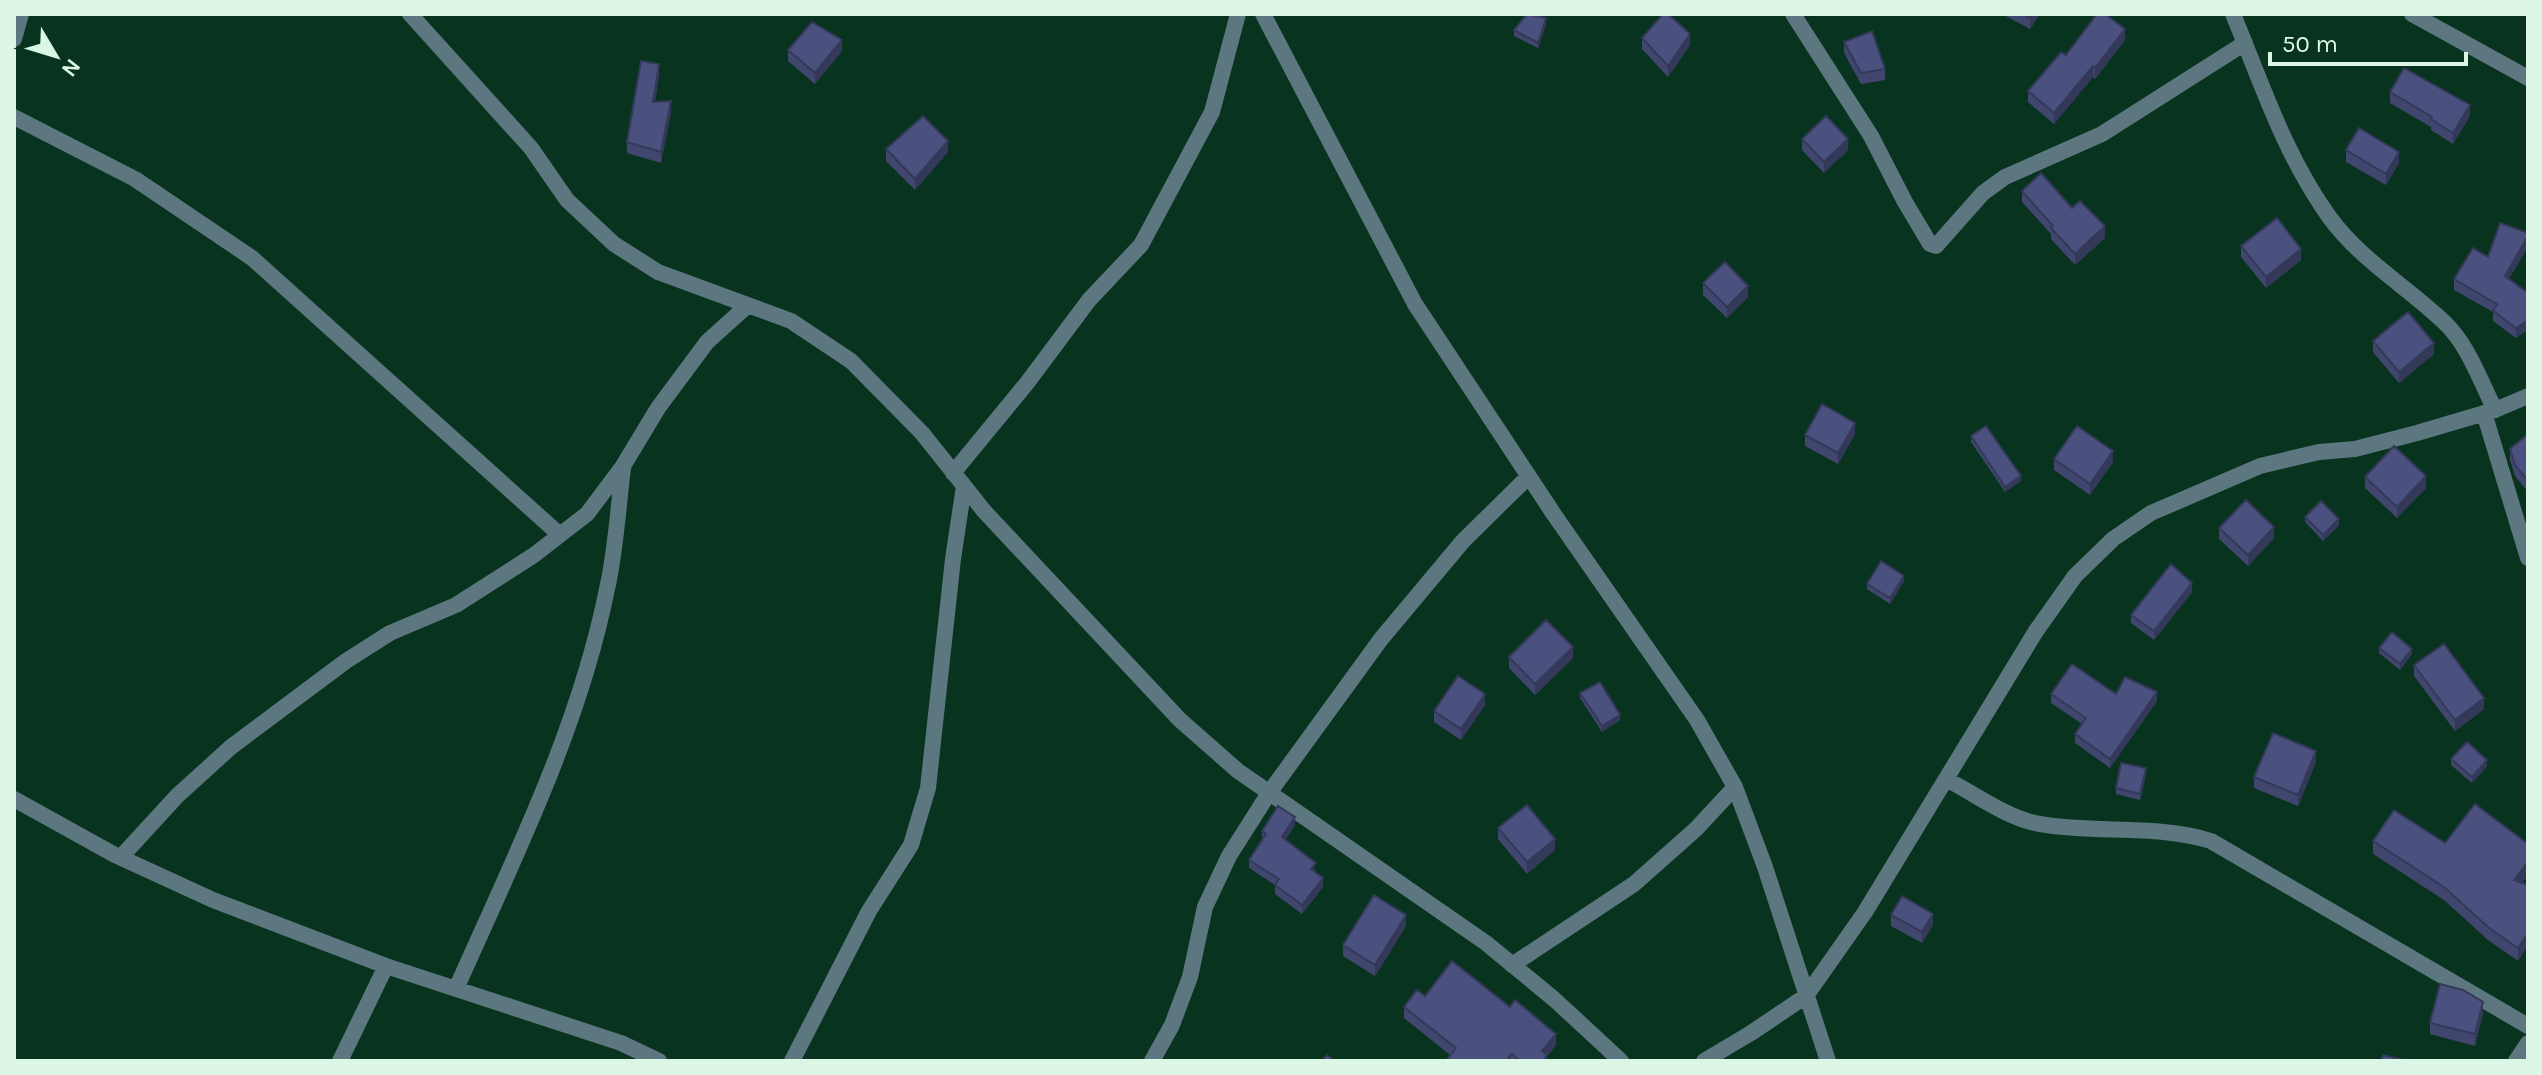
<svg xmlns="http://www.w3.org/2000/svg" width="2542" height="1075" viewBox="0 0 2542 1075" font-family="Karla,sans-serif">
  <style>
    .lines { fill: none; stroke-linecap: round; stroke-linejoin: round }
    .street { stroke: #5c777f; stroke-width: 16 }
    .wall { fill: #40466d }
    .shaded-wall { fill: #343959 }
    .building { fill: #4b517f; stroke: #343959; stroke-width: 2 }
  </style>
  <rect width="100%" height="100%" fill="#08331e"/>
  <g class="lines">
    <path class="street" d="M410,14L531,148L567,200L614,244L658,272L791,321L851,361L922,433L984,511L1180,720L1238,771L1486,943L1554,999L1621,1061
      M1263,14L1415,304L1553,513L1697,720L1735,787L1765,867L1828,1061
      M1793,14L1871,136L1905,202L1930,244L1936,246L1983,193L2005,177L2102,134L2245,43
      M2233,14C2262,84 2285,156 2330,218C2361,260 2406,286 2443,321C2468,344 2480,380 2495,410
      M2412,14L2528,78
      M14,39L21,14
      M14,117L135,179L252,258L560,535
      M2484,413L2528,558
      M953,473L1027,383L1089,300L1141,245L1212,112L1238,14
      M1946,779C1975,794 2008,819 2040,824C2096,834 2158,824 2211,841L2528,1026
      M14,799L115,855L213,900L386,966L621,1043L659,1061
      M121,857L177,796L231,747L346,661L390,633L456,605L534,555L587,514L623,466L658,408L707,342L748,305
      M1512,965L1634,884L1696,829L1735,787
      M456,989C513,860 579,729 607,589C616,550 618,508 623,468
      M340,1061L386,966
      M792,1061L869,911L911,845L928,788L953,559L964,486
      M1152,1061L1172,1025L1190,977L1205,907L1229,856L1269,793L1381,639L1463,541L1529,476
      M1704,1061L1751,1033L1806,996L1865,912L2036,631L2075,576L2113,539L2151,513L2260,466L2319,452L2355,449L2417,433L2495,410L2528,396
      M2516,1061L2528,1043"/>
  </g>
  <path class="wall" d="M2002,14H2040L2030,29Z
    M1546,24L1538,48L1514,36V30Z
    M1642,38L1690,45L1668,77L1642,49Z
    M2125,40L2095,79L2093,77L2054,124L2028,102V91L2066,55Z
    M1844,42L1885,69V80L1861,84L1844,53Z
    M788,50L842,51L815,84L788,61Z
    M659,75L655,102L671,112L661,163L627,153V142Z
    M2390,92L2470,116L2453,144L2431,130V127L2390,103Z
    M1802,139L1848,150L1824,173L1802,150Z
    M886,149L948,152L915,190L886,161Z
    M2346,150L2399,163L2386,185L2346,162Z
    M2022,191L2072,208L2105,238L2075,265L2051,239V234L2022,202Z
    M2241,246L2301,260L2266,288L2241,257Z
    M2454,279H2509L2528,293L2516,338L2493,321V312L2454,290Z
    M1703,283L1748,297L1727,318L1703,295Z
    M2373,341L2434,354L2399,383L2373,352Z
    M1855,434L1838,464L1805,446V435Z
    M2528,434V492L2515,476L2510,460V449Z
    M1971,436L2021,481L2005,492L1971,442Z
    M2054,459L2113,462L2090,495L2054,470Z
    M2365,477L2426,488L2397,518L2365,488Z
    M2305,517L2339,525L2323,541L2305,522Z
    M2219,528L2274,538L2248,566L2219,539Z
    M1904,581L1890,604L1867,589V584Z
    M2192,592L2154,640L2131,623V615Z
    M2379,648L2412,654L2400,670L2379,653Z
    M1509,657L1573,658L1535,695L1509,668Z
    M2414,665L2484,709L2455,731L2414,676Z
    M1580,693L1620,720L1602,732L1580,698Z
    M2051,694H2116L2157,701L2110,768L2075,743V734L2082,724L2051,703Z
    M1485,705L1461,740L1434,722V711Z
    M2451,759L2487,766L2472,783L2451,765Z
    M2316,762L2298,806L2254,788V777Z
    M2146,774L2140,800L2116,794V788Z
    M1295,825L1285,840L1316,871L1323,887L1302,914L1275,894V885L1249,868V860L1262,840V831Z
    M1498,828L1555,850L1527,874L1498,839Z
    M2373,841L2528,844V875L2522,883L2518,961L2488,940L2444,900L2373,854Z
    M1891,915L1933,925L1922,943L1891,926Z
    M1406,926L1375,976L1343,956V945Z
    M1425,996L1556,1045L1547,1056V1061H1446L1450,1055L1404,1018V1007Z
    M2483,1013L2475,1046L2430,1034V1023Z"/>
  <path class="shaded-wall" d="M2033,14H2040L2030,29V18Z
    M1546,18V24L1538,48V43Z
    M2125,29V40L2095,79V68Z
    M1690,34V45L1668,77V66Z
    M842,40V51L815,84V73Z
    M659,64V75L653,113V102Z
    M2093,66V77L2054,124V113Z
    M671,101V112L661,163V152Z
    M2470,105V116L2453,144V133Z
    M1848,139V150L1824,173V162Z
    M948,141V152L915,190V179Z
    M2399,152V163L2386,185V174Z
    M2105,226V238L2075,265V254Z
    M2528,236V247L2505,286V276Z
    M2301,249V260L2266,288V277Z
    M1748,286V297L1727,318V307Z
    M2528,320V330L2516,338V328Z
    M2434,343V354L2399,383V372Z
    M1855,423V434L1838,464V453Z
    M2113,451V462L2090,495V484Z
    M2021,476V481L2005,492V487Z
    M2426,476V488L2397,518V507Z
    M2339,519V525L2323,541V535Z
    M2274,527V538L2248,566V555Z
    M1904,576V581L1890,604V598Z
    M2192,583V592L2154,640V631Z
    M1573,647V658L1535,695V684Z
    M2412,649V654L2400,670V664Z
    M2157,692V701L2110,768V759Z
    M1485,694V705L1461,740V729Z
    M2484,698V709L2455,731V720Z
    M1620,715V720L1602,732V726Z
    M2316,751V762L2298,806V795Z
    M2487,760V766L2472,783V777Z
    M1295,817V825L1282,846V837Z
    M1555,839V850L1527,874V862Z
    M2528,862V875L2514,893V880Z
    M1323,878V887L1302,914V905Z
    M1933,914V925L1922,943V932Z
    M1406,915V926L1375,976V965Z
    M2528,933V946L2518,961V948Z
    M2483,1002V1013L2475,1046V1034Z
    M1556,1034V1045L1547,1056V1061H1542V1051Z"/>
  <path class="building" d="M1527,14L1546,18L1538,43L1514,30Z
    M1663,14H1668L1690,34L1668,66L1642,38Z
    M2022,14H2033L2030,18Z
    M2097,14H2105L2125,29L2095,68L2093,66L2054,113L2028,91L2061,52L2066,55Z
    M812,22L842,40L815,73L788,50Z
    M1872,31L1885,69L1861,73L1844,42Z
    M641,61L659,64L653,102L671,101L661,152L627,142Z
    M2404,68L2470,105L2453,133L2431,119L2432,117L2390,92Z
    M923,116L948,141L915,179L886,149Z
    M1826,116L1848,139L1824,162L1802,139Z
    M2359,128L2399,152L2386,174L2346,150Z
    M2041,173L2072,208L2080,201L2105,226L2075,254L2051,228L2053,226L2022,191Z
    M2277,218L2301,249L2266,277L2241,246Z
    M2500,223L2528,233V236L2505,276L2528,293V320L2516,328L2493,311L2497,304L2454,279L2473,248L2488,257Z
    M1725,262L1748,286L1727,307L1703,283Z
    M2408,312L2434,343L2399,372L2373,341Z
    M1822,404L1855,423L1838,453L1805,435Z
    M1986,426L2021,476L2005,487L1971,436Z
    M2077,426L2113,451L2090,484L2054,459Z
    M2528,434V481L2515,465L2510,449Z
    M2394,446L2426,476L2397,507L2365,477Z
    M2246,500L2274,527L2248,555L2219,528Z
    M2321,501L2339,519L2323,535L2305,517Z
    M1881,561L1904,576L1890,598L1867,584Z
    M2171,564L2192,583L2154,631L2131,615Z
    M1546,620L1573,647L1535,684L1509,657Z
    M2392,632L2412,649L2400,664L2379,648Z
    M2444,644L2484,698L2455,720L2414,665Z
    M2072,664L2116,694L2125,677L2157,692L2110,759L2075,734L2086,718L2051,694Z
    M1458,676L1485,694L1461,729L1434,711Z
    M1600,682L1620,715L1602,726L1580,693Z
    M2273,733L2316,751L2298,795L2254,777Z
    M2467,742L2487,760L2472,777L2451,759Z
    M2121,763L2146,768L2140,794L2116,788Z
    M2475,804L2528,844V862L2514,880L2528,885V933L2518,948L2488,927L2444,887L2373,841L2394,810L2445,843Z
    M1527,805L1555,839L1527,862L1498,828Z
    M1278,806L1295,817L1282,837L1316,863L1311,869L1323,878L1302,905L1275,885L1279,879L1249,860L1266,834L1262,831Z
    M1374,895L1406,915L1375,965L1343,945Z
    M1902,896L1933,914L1922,932L1891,915Z
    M1452,961L1510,1007L1515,1000L1556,1034L1542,1051L1547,1055L1543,1061H1520L1512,1054L1506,1061H1446L1456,1048L1404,1007L1417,990L1425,996Z
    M2440,984L2463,990L2483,1002L2475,1034L2430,1023Z
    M1327,1055L1334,1061H1322Z
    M2383,1055L2407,1061H2381Z"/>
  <rect width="2542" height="1075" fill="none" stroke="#dbf6e4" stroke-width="32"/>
  <g transform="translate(56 56) rotate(128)" stroke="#08331e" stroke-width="6" paint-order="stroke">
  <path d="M0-6L14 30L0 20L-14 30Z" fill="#dbf6e4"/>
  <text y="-12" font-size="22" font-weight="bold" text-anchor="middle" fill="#dbf6e4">N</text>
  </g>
  <path d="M2270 52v12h196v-12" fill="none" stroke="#dbf6e4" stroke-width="4"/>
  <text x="2282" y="52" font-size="24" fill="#dbf6e4" stroke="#08331e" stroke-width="6" paint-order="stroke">50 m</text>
</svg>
